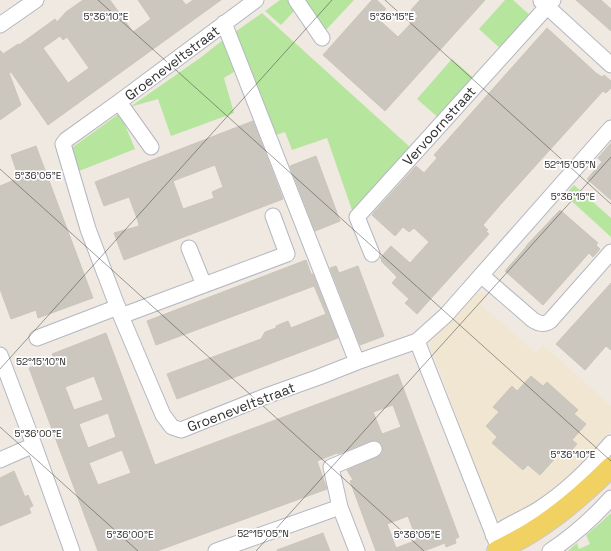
<svg xmlns="http://www.w3.org/2000/svg" width="611" height="551" viewBox="0 0 611 551" font-family="'Space Grotesk',sans-serif">
  <style>
    .education { fill: #f0e6d1 }
    .green { fill: #b6e59e }
    .building { fill: #cbc7bf; stroke: #cbc5ba; fill-rule: evenodd }
    .lines { fill: none; stroke-linecap: round; stroke-linejoin: round }
    .minor-casing { stroke: #b4b7c1; stroke-width: 17 }
    .major-casing { stroke: #c9c9c9; stroke-width: 22 }
    .minor { stroke: #fff; stroke-width: 15 }
    .major { stroke: #f2d163; stroke-width: 20 }
    .ticks { fill: none; stroke: #2e2e2e; stroke-width: 1; stroke-opacity: 0.45 }
    .labels { text-anchor: middle; stroke-width: 3.5; stroke-linejoin: round; paint-order: stroke }
    .street-label { font-size: 14px; fill: #2e2e2e; stroke: #fff }
    .ticks-label { font-size: 10px; text-anchor: middle; fill: #2e2e2e; stroke: #fff; stroke-width: 3.5; stroke-linejoin: round; paint-order: stroke }
  </style>
  <rect width="100%" height="100%" fill="#efe9e1"/>
  <path class="education" d="M478,293L483,294L488,296L481,305L536,353L543,345L611,406V431L589,457L571,475L558,486L539,500L516,513L502,520H500L494,517L431,348L430,344L431,340L474,295Z"/>
  <path class="green" d="M280,0H292L297,8L281,25L265,11Z
    M303,0H354L325,31Z
    M505,0H513L532,17L502,50L479,29Z
    M262,13L411,148L353,213L327,138L292,150L285,132L273,136L235,32Z
    M223,40L237,70L224,78L234,113L171,136L158,99L130,107L200,58Z
    M452,59L476,80L441,120L417,99Z
    M120,113L135,149L79,171L73,154V147Z
    M574,185L611,218V237L565,195Z
    M611,513V551H568L577,543L579,549L590,544L586,535L598,525Z"/>
  <path class="building" d="M83,0H110L133,32L151,19L138,0H182L186,5L193,0H221L48,125L11,72L9,73L21,105L0,120V51H1L3,54L18,44L19,45L55,19L57,22L66,12ZM60,36L63,40L67,37L89,68L68,83L43,48Z
    M372,0H377L386,9L377,18L398,37L418,16L411,10L420,0H485L385,111L323,55Z
    M576,0H601L611,9V31Z
    M547,28L596,73L602,77L604,75L611,81V88L606,93L603,91L501,204L483,225L488,230L486,231L489,234L417,314L405,303L409,299L392,283L397,277L381,261L382,260L380,258L391,246L410,263L429,242L414,228L409,232L403,227L395,236L372,215L375,211L416,166L424,173L437,158L434,155Z
    M253,121L283,199L124,260L114,233L139,226L138,221L129,197L104,206L95,182ZM215,165L223,187L212,192L214,198L183,209L173,181Z
    M611,143V200L587,179L602,162L598,158Z
    M36,146L93,298L87,300L38,318L36,310L11,319L0,289V186L19,178L11,155Z
    M316,156L340,221L315,231L290,166Z
    M560,210L598,243L596,245L600,249L593,257L589,253L543,305L505,271L526,247V246Z
    M306,260L311,274H313L338,338L177,399L167,374L261,339L265,332L276,328V326L288,321L291,328L326,314L314,286L156,345L147,321Z
    M336,266L339,273L358,266L384,336L360,345L330,268Z
    M611,283V350L606,346L585,370L556,344Z
    M106,333L155,465L398,374L459,537L455,539L456,543L446,547L445,543L424,551H376L350,481L353,480L347,470L377,457L381,455L383,451L382,446L379,442L375,440L371,441L338,454L337,453L317,461L327,489L157,551H98L29,368L54,359L52,354ZM94,376L103,400L74,410L65,387ZM393,405L401,427L382,434L373,412ZM108,413L116,437L88,448L79,424ZM122,450L131,473L98,485L89,463ZM408,516L417,540L396,548L387,524Z
    M531,376L543,386L547,382L578,410L574,414L586,424L572,440L577,444L563,460L558,455L540,475L528,465L523,470L492,443L497,437L486,426L499,412L493,407L512,386L517,391Z
    M14,471L25,497L28,495L33,506L29,508L31,513L0,526V478Z
    M323,533L330,551H277V550Z"/>
  <g class="lines">
    <defs>
      <path id="minor" d="M256,0L119,102L66,140L63,144L88,229L121,316L163,415L172,427L181,430L266,396L319,377L357,362L417,341L500,551
        M296,0L322,38
        M541,1L611,65
        M224,23L357,362
        M0,25L36,0
        M119,102L151,147
        M189,248L204,285
        M372,254L357,217L553,0
        M481,275L533,320C539,324 544,325 550,321L611,252
        M121,316L287,254L273,216
        M37,338L118,307
        M417,341L446,315L611,128
        M0,355L34,445L72,551
        M0,460L34,445
        M493,535C507,525 522,519 536,511C566,492 588,470 611,443
        M216,551L340,507
        M357,551L340,507L331,467L374,449
        M550,551C573,536 593,518 611,498"/>
      <path id="major" d="M497,551C509,545 521,539 532,532C561,514 587,491 611,467"/>
    </defs>
    <use href="#minor" class="minor-casing"/>
    <use href="#major" class="major-casing"/>
    <use href="#minor" class="minor"/>
    <use href="#major" class="major"/>
  </g>
  <path class="ticks" d="M98,0L611,461M385,0L611,204M0,169L424,551M0,369L332,0M0,427L138,551M256,551L611,157"/>
  <g class="labels">
    <g class="street-label">
      <text transform="translate(172 63) rotate(-37)" y="5">Groeneveltstraat</text>
      <text transform="translate(439 126) rotate(-48)" y="5">Vervoornstraat</text>
      <text transform="translate(241 407) rotate(-21)" y="5">Groeneveltstraat</text>
    </g>
  </g>
  <g class="ticks-label">
    <text x="106" y="20">5°36'10"E</text>
    <text x="392" y="20">5°36'15"E</text>
    <text x="570" y="168">52°15'05"N</text>
    <text x="38" y="179">5°36'05"E</text>
    <text x="573" y="200">5°36'15"E</text>
    <text x="41" y="365">52°15'10"N</text>
    <text x="38" y="437">5°36'00"E</text>
    <text x="573" y="458">5°36'10"E</text>
    <text x="263" y="537">52°15'05"N</text>
    <text x="130" y="538">5°36'00"E</text>
    <text x="417" y="538">5°36'05"E</text>
  </g>
</svg>
